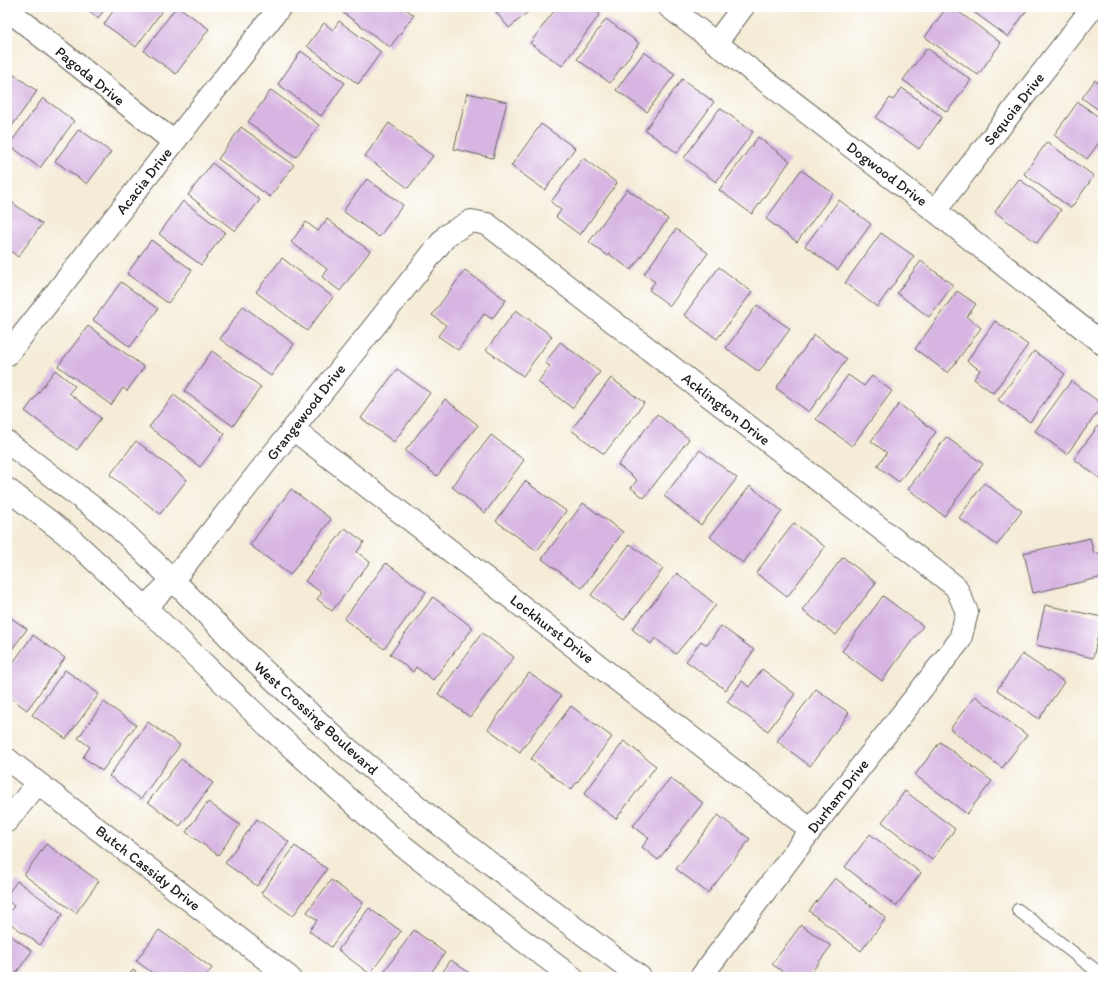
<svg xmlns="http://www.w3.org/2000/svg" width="1110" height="984" viewBox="0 0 1110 984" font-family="Itim,sans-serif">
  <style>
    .building { fill: #d7b5e2 }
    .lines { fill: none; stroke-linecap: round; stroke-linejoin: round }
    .service-casing { stroke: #68655d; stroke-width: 14 }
    .minor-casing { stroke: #68655d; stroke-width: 24 }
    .tertiary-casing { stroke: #68655d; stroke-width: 24 }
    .service { stroke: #fff; stroke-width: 12 }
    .minor { stroke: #fff; stroke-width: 22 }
    .tertiary { stroke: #fff; stroke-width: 22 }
    .labels { text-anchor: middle; stroke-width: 3; stroke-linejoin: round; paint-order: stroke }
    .street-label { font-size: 15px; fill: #1c1c1c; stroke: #fff }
  </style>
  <rect width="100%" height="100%" fill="#fff"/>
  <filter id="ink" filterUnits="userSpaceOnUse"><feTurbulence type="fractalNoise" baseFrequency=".025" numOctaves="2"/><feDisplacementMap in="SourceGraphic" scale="8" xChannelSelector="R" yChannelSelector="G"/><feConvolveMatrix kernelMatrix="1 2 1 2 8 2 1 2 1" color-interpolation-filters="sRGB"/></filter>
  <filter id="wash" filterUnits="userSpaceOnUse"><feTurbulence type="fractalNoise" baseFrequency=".012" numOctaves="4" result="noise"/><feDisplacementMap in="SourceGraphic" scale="16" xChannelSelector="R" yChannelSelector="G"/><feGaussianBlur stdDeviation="0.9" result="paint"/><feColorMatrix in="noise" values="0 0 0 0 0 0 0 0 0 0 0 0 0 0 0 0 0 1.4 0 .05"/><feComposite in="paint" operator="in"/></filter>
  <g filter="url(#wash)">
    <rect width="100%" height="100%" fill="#f4ecd7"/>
    <g id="blocks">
      <path class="building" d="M84,7H107L98,18Z
        M116,7H165L136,47L104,24Z
        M176,7H179L209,29L176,74L144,51Z
        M346,7H403L414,15L390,47L342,12Z
        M492,7H534L509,28Z
        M557,7H590L600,14L562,66L530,43Z
        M947,7H952L1001,43L978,75L925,37Z
        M967,7H1029L1008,37Z
        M606,19L639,43L610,83L577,59Z
        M339,21L381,52L358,84L307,46L324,23L333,30Z
        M927,48L971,80L947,112L903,80Z
        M301,51L345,83L321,116L278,84Z
        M644,52L675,74L647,112L616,90Z
        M7,70L37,91L7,133Z
        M682,79L714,102L677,153L645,130Z
        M1095,80L1103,86V113L1082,98Z
        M902,88L942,117L919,149L876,118L890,98L893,100Z
        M271,90L319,125L296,157L248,122Z
        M467,93L507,102L493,158L454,149Z
        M43,98L74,121L40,168L9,145Z
        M1078,102L1103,120V137L1087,159L1054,135Z
        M720,108L753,132L716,182L684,158Z
        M389,123L433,156L408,188L365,156Z
        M541,124L575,148L545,190L511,166Z
        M241,127L294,165L270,197L218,159Z
        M79,129L111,152L87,184L55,161Z
        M758,137L790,161L752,214L719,190Z
        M1047,142L1094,176L1071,208L1024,174Z
        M583,158L617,183L580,235L556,217L561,210L551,202Z
        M212,163L260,200L235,231L188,195Z
        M801,170L833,193L797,242L766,219Z
        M367,179L403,205L379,237L343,211Z
        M1019,179L1061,210L1037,243L995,212Z
        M627,189L668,219L631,270L609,254L608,256L589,242Z
        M7,199L42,224L18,257L7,248Z
        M839,200L871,224L838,270L805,246Z
        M183,201L225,232L201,265L159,234Z
        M327,219L370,251L340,291L322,277L327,269L291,242L306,222L318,231Z
        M676,229L708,253L670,306L649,290L655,282L644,274Z
        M881,233L914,256L877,307L845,283Z
        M151,240L192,270L168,303L127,274Z
        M282,258L333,297L307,331L256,292Z
        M921,261L953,285L929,317L897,293Z
        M719,267L752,292L717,339L684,315Z
        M465,270L506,300L492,319L484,314L458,350L438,336L446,325L432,315Z
        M121,282L158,309L130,347L93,320Z
        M957,291L976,304L967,317L981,328L948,373L915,349Z
        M757,305L790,329L759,372L726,348Z
        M243,306L294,344L271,376L220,339Z
        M516,310L552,336L523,376L486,350Z
        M995,321L1028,345L993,393L974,379L980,370L967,361Z
        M88,326L144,367L127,391L123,388L111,405L58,366Z
        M814,335L847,359L809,412L776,388Z
        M560,342L600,372L572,408L538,382L550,366L545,363Z
        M212,351L261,387L233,426L184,391Z
        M1034,351L1065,374L1030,422L998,400Z
        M397,369L430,393L394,442L361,418Z
        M55,370L75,386L69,393L101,418L77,450L25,411Z
        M848,375L864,386L872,376L892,391L852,446L816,419Z
        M611,378L644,403L604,454L571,430Z
        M1071,381L1103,405L1067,454L1035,431Z
        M174,395L225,434L200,467L149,427Z
        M445,399L478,425L437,476L405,451Z
        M899,404L936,432L899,482L877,466L887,453L871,441Z
        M657,414L689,439L644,498L631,488L637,480L618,465Z
        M1103,419V481L1074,459Z
        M491,435L524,460L485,513L452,487Z
        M946,437L983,464L944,516L908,489Z
        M136,441L187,480L160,514L110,475Z
        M700,450L737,478L701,525L664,496Z
        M525,481L566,511L537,551L496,521Z
        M984,483L1022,511L997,545L959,518Z
        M750,486L782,511L743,563L710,537Z
        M291,489L331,519L290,575L250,545Z
        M583,503L623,532L582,588L542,559Z
        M794,523L825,547L787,597L756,573Z
        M345,528L364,542L357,552L370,562L332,611L317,599L322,593L305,581Z
        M1090,538L1094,554L1103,552V577L1033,593L1024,553Z
        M630,544L663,569L624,620L591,595Z
        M843,557L876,583L836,635L802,610Z
        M386,563L426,592L384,649L344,619Z
        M677,573L716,605L676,654L655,638L651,644L632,629Z
        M883,596L923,626L882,681L842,651Z
        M433,597L473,628L433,680L416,667L413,672L390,654Z
        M1045,605L1102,617L1093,658L1036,645Z
        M7,615L27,629L7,656Z
        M721,626L754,650L726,690L686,661L701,641L707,645Z
        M482,633L514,657L470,717L438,694Z
        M33,635L65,658L27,710L7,695V671Z
        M1022,654L1064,682L1039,719L997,690Z
        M762,669L795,694L768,731L727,702L742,681L749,687Z
        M65,670L99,694L66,739L32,715Z
        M529,673L561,696L520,752L488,729Z
        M816,689L849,713L810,766L777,741Z
        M975,696L1027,735L1002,768L950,729Z
        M104,702L136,725L102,771L83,757L90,747L78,738Z
        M571,706L612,737L571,790L531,759Z
        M148,722L180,745L141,799L109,776Z
        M624,741L656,766L616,819L584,794Z
        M940,742L992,781L967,814L915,775Z
        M181,759L213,783L180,826L148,802Z
        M670,778L703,803L658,860L642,847L649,838L633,826Z
        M905,791L955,829L932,860L882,822Z
        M208,802L240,825L218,855L186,832Z
        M718,815L750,839L708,893L676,869Z
        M257,819L289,842L257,886L225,863Z
        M870,834L921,873L896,906L845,867Z
        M46,844L99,881L76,913L24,875Z
        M295,846L327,869L293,916L261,893Z
        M835,878L886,918L861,951L809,911Z
        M331,880L363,903L331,947L309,931L317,920L307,912Z
        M17,881L63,914L40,945L7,921V915L14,906L7,900V895Z
        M369,908L401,931L370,974L338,950Z
        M801,925L831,946L808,977H790L772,964Z
        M159,930L212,968L205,977H158L136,961Z
        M414,930L445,953L428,977H380Z
        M7,933L32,951L13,977H7Z
        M451,960L475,977H439Z
        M133,970L142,977H128Z"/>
    </g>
  </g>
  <g filter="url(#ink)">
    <use href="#blocks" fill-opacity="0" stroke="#68655d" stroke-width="1"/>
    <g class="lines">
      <defs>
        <path id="service" d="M1018,910L1103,976"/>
        <path id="minor" d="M669,7L935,211L1103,344
          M7,9L174,142
          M716,43L743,7
          M935,211L1093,7
          M7,355L280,7
          M293,429L811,830
          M145,607L173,580L447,235L471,221L487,224L956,587L967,612L960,640L811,830L701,977
          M7,759L289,977
          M7,821L38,783"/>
        <path id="tertiary" d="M7,442L115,524L173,580L240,648L342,744L434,820L543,904L640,977
          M7,489L66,534L145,607L268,726L389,835L513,933L572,977"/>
      </defs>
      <use href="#service" class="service-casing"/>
      <use href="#minor" class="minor-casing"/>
      <use href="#tertiary" class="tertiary-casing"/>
      <use href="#service" class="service"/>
      <use href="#minor" class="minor"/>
      <use href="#tertiary" class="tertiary"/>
    </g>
  </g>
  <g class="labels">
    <g class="street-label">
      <text transform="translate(90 76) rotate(39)" y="5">Pagoda Drive</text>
      <text transform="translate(1014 109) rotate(-52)" y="5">Sequoia Drive</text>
      <text transform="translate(887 174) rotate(37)" y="5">Dogwood Drive</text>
      <text transform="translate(144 181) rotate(-52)" y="5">Acacia Drive</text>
      <text transform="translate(726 409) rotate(38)" y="5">Acklington Drive</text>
      <text transform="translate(306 412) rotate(-52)" y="5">Grangewood Drive</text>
      <text transform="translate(552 629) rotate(38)" y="5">Lockhurst Drive</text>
      <text transform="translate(316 718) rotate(42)" y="5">West Crossing Boulevard</text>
      <text transform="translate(838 796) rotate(-52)" y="5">Durham Drive</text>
      <text transform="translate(148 868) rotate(38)" y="5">Butch Cassidy Drive</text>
    </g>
  </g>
  <rect width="1110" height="984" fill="none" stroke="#fff" stroke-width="24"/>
</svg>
